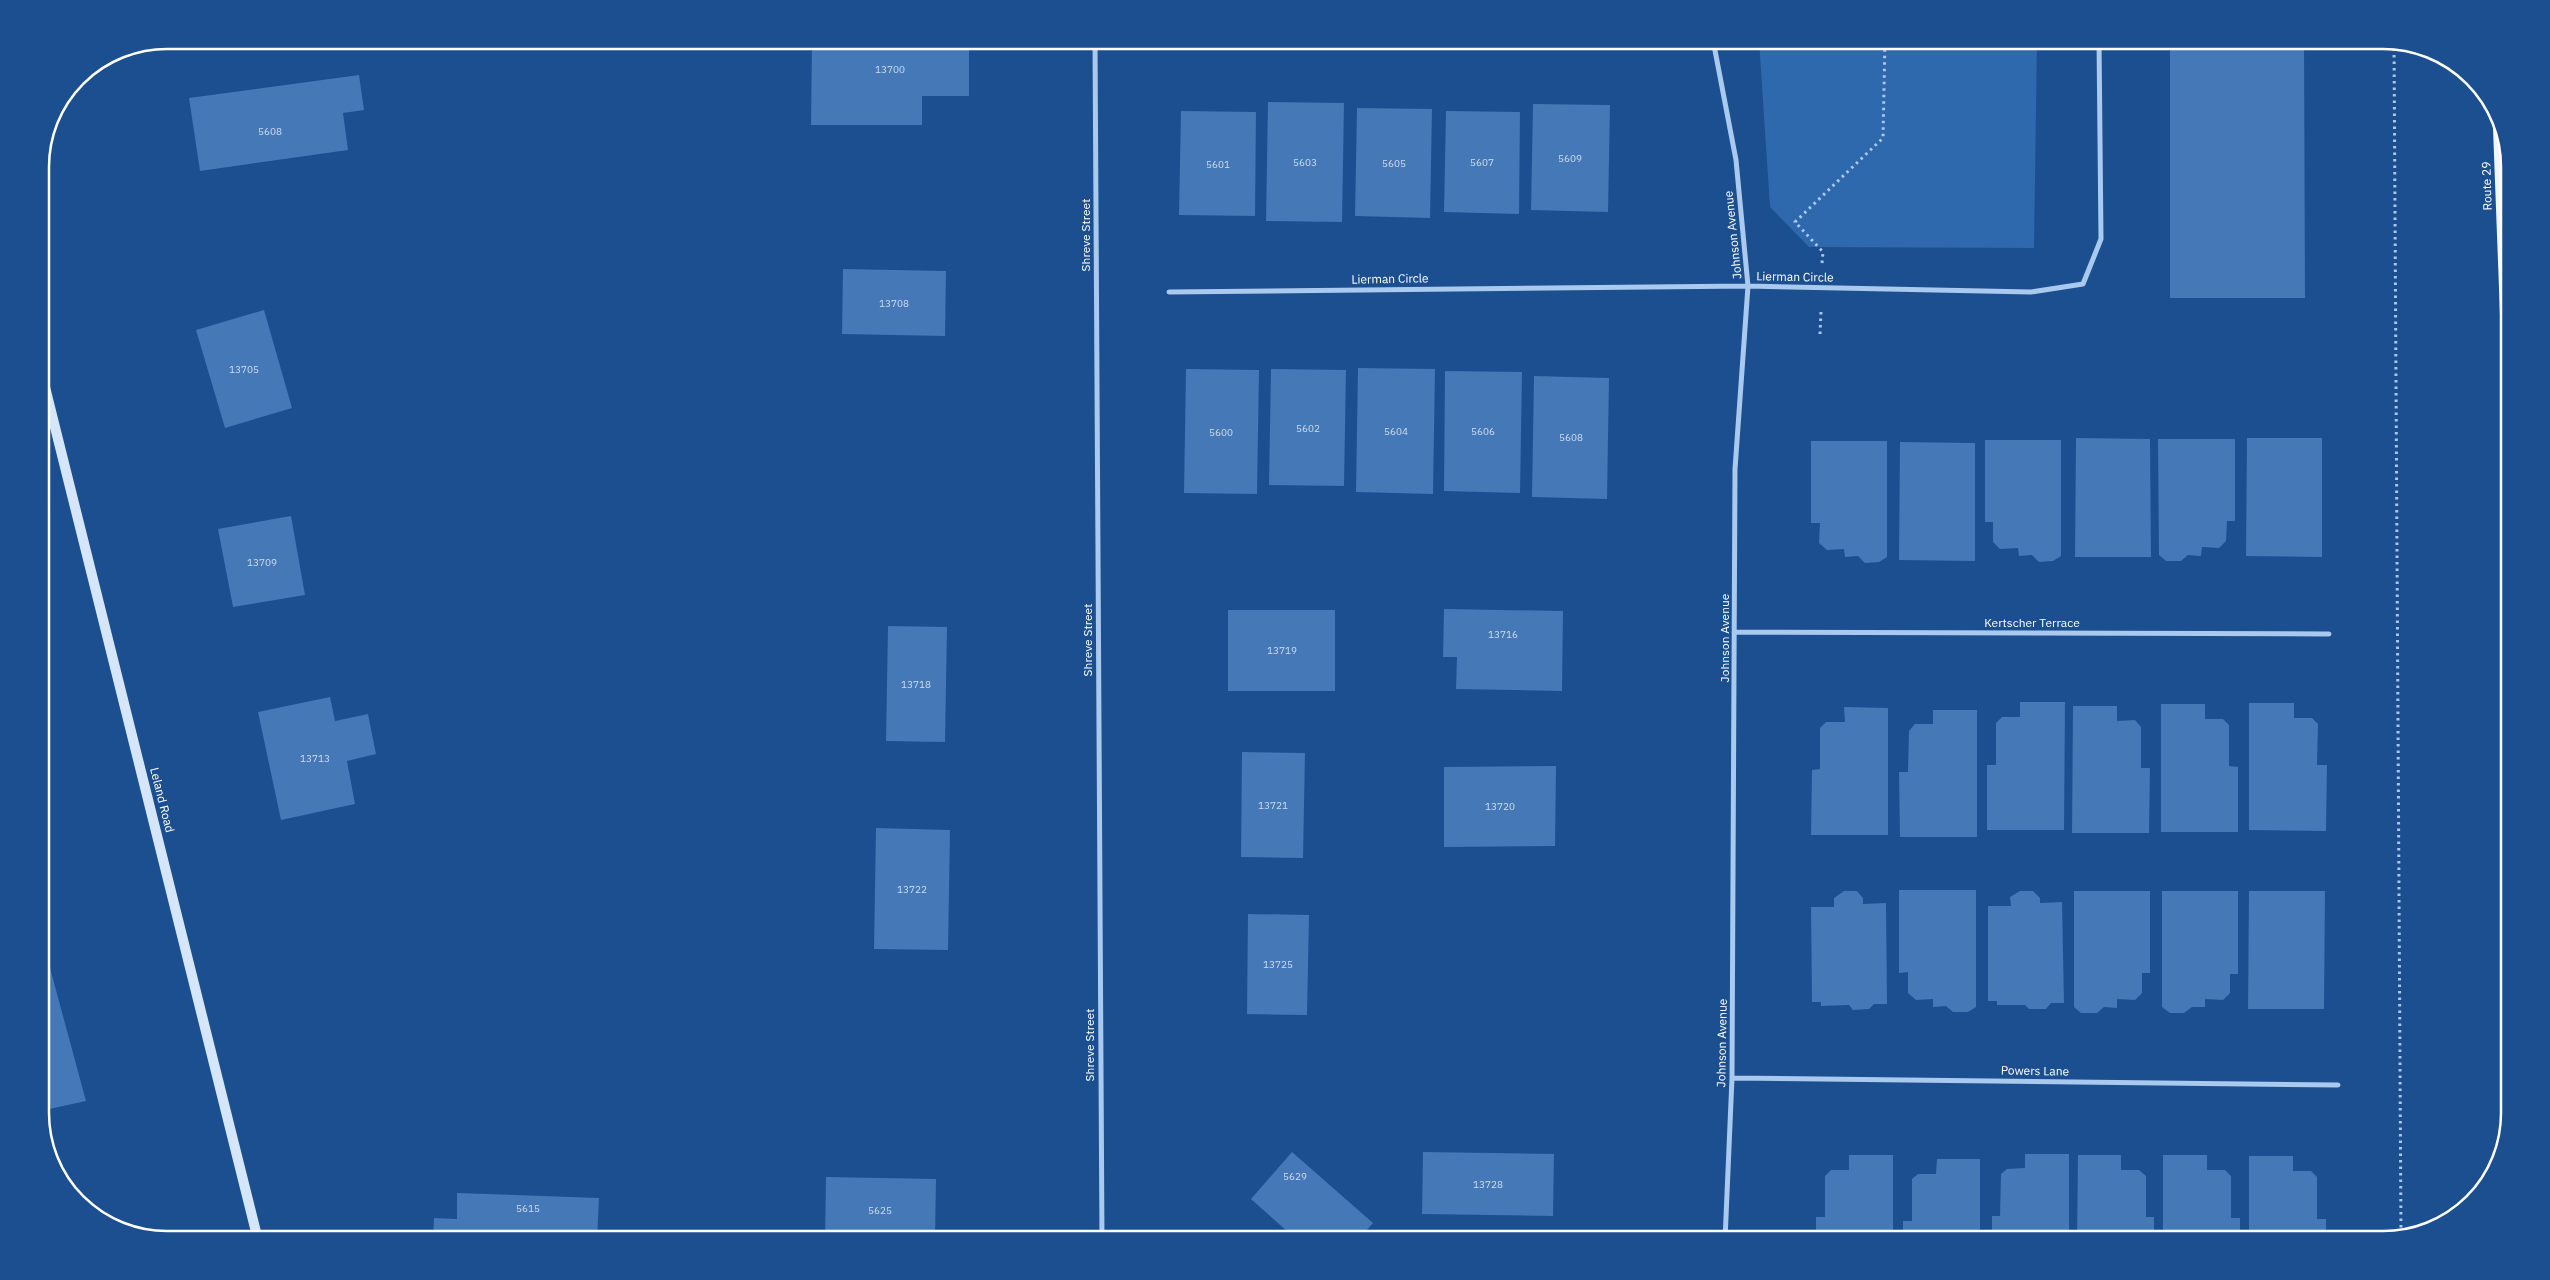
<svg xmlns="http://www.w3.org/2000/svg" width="2550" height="1280" viewBox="0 0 2550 1280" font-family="'IBM Plex Sans',sans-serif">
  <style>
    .green { fill: #2e69ad }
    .building { fill: #4478b7 }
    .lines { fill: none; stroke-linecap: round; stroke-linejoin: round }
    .path { stroke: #a9c9ee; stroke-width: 3; stroke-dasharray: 2.5 4; stroke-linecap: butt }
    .street { stroke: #a9c9ee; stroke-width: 5 }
    .secondary { stroke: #d6e6fa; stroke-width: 10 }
    .primary { stroke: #f0f6ff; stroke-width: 12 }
    .labels { text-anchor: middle; stroke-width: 4; stroke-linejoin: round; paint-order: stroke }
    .number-label { font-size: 10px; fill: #d0dded }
    .street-label { font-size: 12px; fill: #fff; stroke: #1b4f8f }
    .rim { fill: none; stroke: #fff; stroke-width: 2.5 }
  </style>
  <rect width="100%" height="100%" fill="#1b4f8f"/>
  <path class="green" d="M1759,40H2037L2034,248L1809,247L1770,207Z"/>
  <path class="building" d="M915,40H969V96H922V125H811L812,41L915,43Z
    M1181,40H1255V43L1181,42Z
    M1278,40H1345V43L1278,42Z
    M1374,40H1426V43L1374,42Z
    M2170,40H2304L2305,298H2170Z
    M359,75L364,110L343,113L348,150L200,171L189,98Z
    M1268,102L1344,103L1342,222L1266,221Z
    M1533,104L1610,105L1608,212L1531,210Z
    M1357,108L1432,109L1430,218L1355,216Z
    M1181,111L1256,112L1255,216L1179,215Z
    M1446,111L1520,112L1519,214L1444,212Z
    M843,269L946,271L945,336L842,334Z
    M264,310L292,408L225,428L196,330Z
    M1358,368L1435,369L1433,494L1356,492Z
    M1186,369L1259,370L1257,494L1184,493Z
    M1271,369L1346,370L1344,486L1269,485Z
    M1445,371L1522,372L1520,493L1444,491Z
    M1534,376L1609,378L1607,499L1532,497Z
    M2076,438L2150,439L2151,557H2075Z
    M2247,438H2322V557L2246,556Z
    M2158,439H2235V521H2227L2226,541L2219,548L2202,547L2201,556L2188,555L2181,561H2166L2159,555Z
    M1985,440H2061V556L2053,561L2039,562L2032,555L2019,556L2018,548L2000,549L1993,542V522H1985Z
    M1811,441H1887V557L1879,562L1865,563L1858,556L1845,557L1844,549L1827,550L1819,543L1820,523H1811Z
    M1900,442L1975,443V561L1899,560Z
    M291,516L305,595L233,607L218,529Z
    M1444,609L1563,611L1562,691L1456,689L1457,657H1443Z
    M1228,610H1335V691H1228Z
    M888,626L947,627L945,742L886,741Z
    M330,697L335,721L368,714L376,754L347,761L355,804L281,820L258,712Z
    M2020,702H2065L2064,830H1987V765H1996V723L2002,717H2020Z
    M2249,703H2294V718H2312L2318,724L2317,765H2327L2326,831L2249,830Z
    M2161,704H2205V719H2223L2229,725V766L2238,767V832H2161Z
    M2073,706H2117V721L2135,720L2141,727V768H2150L2149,833H2072Z
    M1844,707L1888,708V835H1811L1812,770L1820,769V728L1826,722H1845Z
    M1933,710H1977V837H1900L1899,772H1908L1909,731L1915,724H1933Z
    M1242,752L1305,753L1303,858L1241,857Z
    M1556,766L1555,846L1444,847V767Z
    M876,828L950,830L948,950L874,949Z
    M1899,890H1976V1007L1968,1012H1953L1946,1006L1933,1007V999L1916,1000L1908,993V972L1899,973Z
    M1844,891H1857L1863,898V904L1886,903L1887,1004H1874L1869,1009L1853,1010L1849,1005L1821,1006V1002H1812L1811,907H1834V898Z
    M2020,891H2033L2040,898V903L2062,902L2064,1003H2051L2046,1009H2029L2025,1005H1997V1001H1988V906H2011L2010,897Z
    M2074,891H2150V973H2142V993L2135,1000L2117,999V1008L2104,1007L2097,1013H2081L2074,1007Z
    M2162,891H2238V974H2230V993L2223,1000L2205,999V1007H2192L2184,1013H2170L2162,1007Z
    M2249,891H2325L2324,1009H2248Z
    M1248,914L1309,915L1307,1015L1247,1014Z
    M40,931L86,1101L40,1111Z
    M1292,1152L1373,1223L1358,1240H1297L1251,1199Z
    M1423,1152L1554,1154L1553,1216L1422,1214Z
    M2025,1154H2069V1240H1992V1216H2000L2001,1174L2007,1169L2025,1168Z
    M1849,1155H1893V1240H1816V1217H1825V1176L1831,1170H1849Z
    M2078,1155H2121V1170H2139L2146,1176V1217H2154V1240H2077Z
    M2163,1155H2207V1170H2225L2231,1176V1218H2240V1240H2163Z
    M2249,1156H2293V1171H2311L2317,1177V1219H2326V1240H2249Z
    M1937,1159H1980V1240H1903V1221H1912V1179L1918,1174H1936Z
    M826,1177L936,1179L935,1240H825Z
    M457,1193L599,1198L597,1240H433L434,1218L457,1219Z
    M83,1195L128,1231L111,1227L80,1200Z"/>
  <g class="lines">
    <path class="path" d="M2394,42L2401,1235
      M1822,263L1823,252L1795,222L1883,138L1885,40
      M1820,334L1821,312"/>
    <path class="street" d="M1095,40L1102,1240
      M1713,40L1736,160L1748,286L1735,469L1732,1078L1725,1240
      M1169,292L1748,286L2031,292L2083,284L2101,239L2099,40
      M1736,632L2329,634
      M1732,1078L2338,1085"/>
    <path class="secondary" d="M40,367L258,1240"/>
    <path class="primary" d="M2499,128L2510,422"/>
  </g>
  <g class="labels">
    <g class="number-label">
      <text x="890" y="73">13700</text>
      <text x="270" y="135">5608</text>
      <text x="1570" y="162">5609</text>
      <text x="1305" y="166">5603</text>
      <text x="1482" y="166">5607</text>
      <text x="1394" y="167">5605</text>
      <text x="1218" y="168">5601</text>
      <text x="894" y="307">13708</text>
      <text x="244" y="373">13705</text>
      <text x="1308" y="432">5602</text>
      <text x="1396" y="435">5604</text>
      <text x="1483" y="435">5606</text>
      <text x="1221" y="436">5600</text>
      <text x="1571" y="441">5608</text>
      <text x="262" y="566">13709</text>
      <text x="1503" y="638">13716</text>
      <text x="1282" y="654">13719</text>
      <text x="916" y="688">13718</text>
      <text x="315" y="762">13713</text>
      <text x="1273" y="809">13721</text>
      <text x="1500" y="810">13720</text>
      <text x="912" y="893">13722</text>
      <text x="1278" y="968">13725</text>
      <text x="1295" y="1180">5629</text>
      <text x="1488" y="1188">13728</text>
      <text x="528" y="1212">5615</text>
      <text x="880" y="1214">5625</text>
    </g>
    <g class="street-label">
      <text transform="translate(2487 186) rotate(-92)" y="4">Route 29</text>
      <text transform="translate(1086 235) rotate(-90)" y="4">Shreve Street</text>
      <text transform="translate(1733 235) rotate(-96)" y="4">Johnson Avenue</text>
      <text transform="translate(1795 277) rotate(1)" y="4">Lierman Circle</text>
      <text transform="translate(1390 279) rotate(-1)" y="4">Lierman Circle</text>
      <text x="2032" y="627">Kertscher Terrace</text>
      <text transform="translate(1725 638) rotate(-90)" y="4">Johnson Avenue</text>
      <text transform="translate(1088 640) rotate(-90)" y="4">Shreve Street</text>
      <text transform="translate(162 800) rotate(76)" y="4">Leland Road</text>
      <text transform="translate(1722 1043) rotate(-89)" y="4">Johnson Avenue</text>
      <text transform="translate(1090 1045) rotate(-90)" y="4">Shreve Street</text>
      <text transform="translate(2035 1071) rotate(1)" y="4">Powers Lane</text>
    </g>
  </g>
  <path d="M0 0H2550V1280H0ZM167 49H2383A118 118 0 0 1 2501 167V1113A118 118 0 0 1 2383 1231H167A118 118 0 0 1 49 1113V167A118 118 0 0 1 167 49Z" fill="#1b4f8f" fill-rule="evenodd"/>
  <path class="rim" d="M167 49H2383A118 118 0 0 1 2501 167V1113A118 118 0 0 1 2383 1231H167A118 118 0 0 1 49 1113V167A118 118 0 0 1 167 49Z"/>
</svg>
